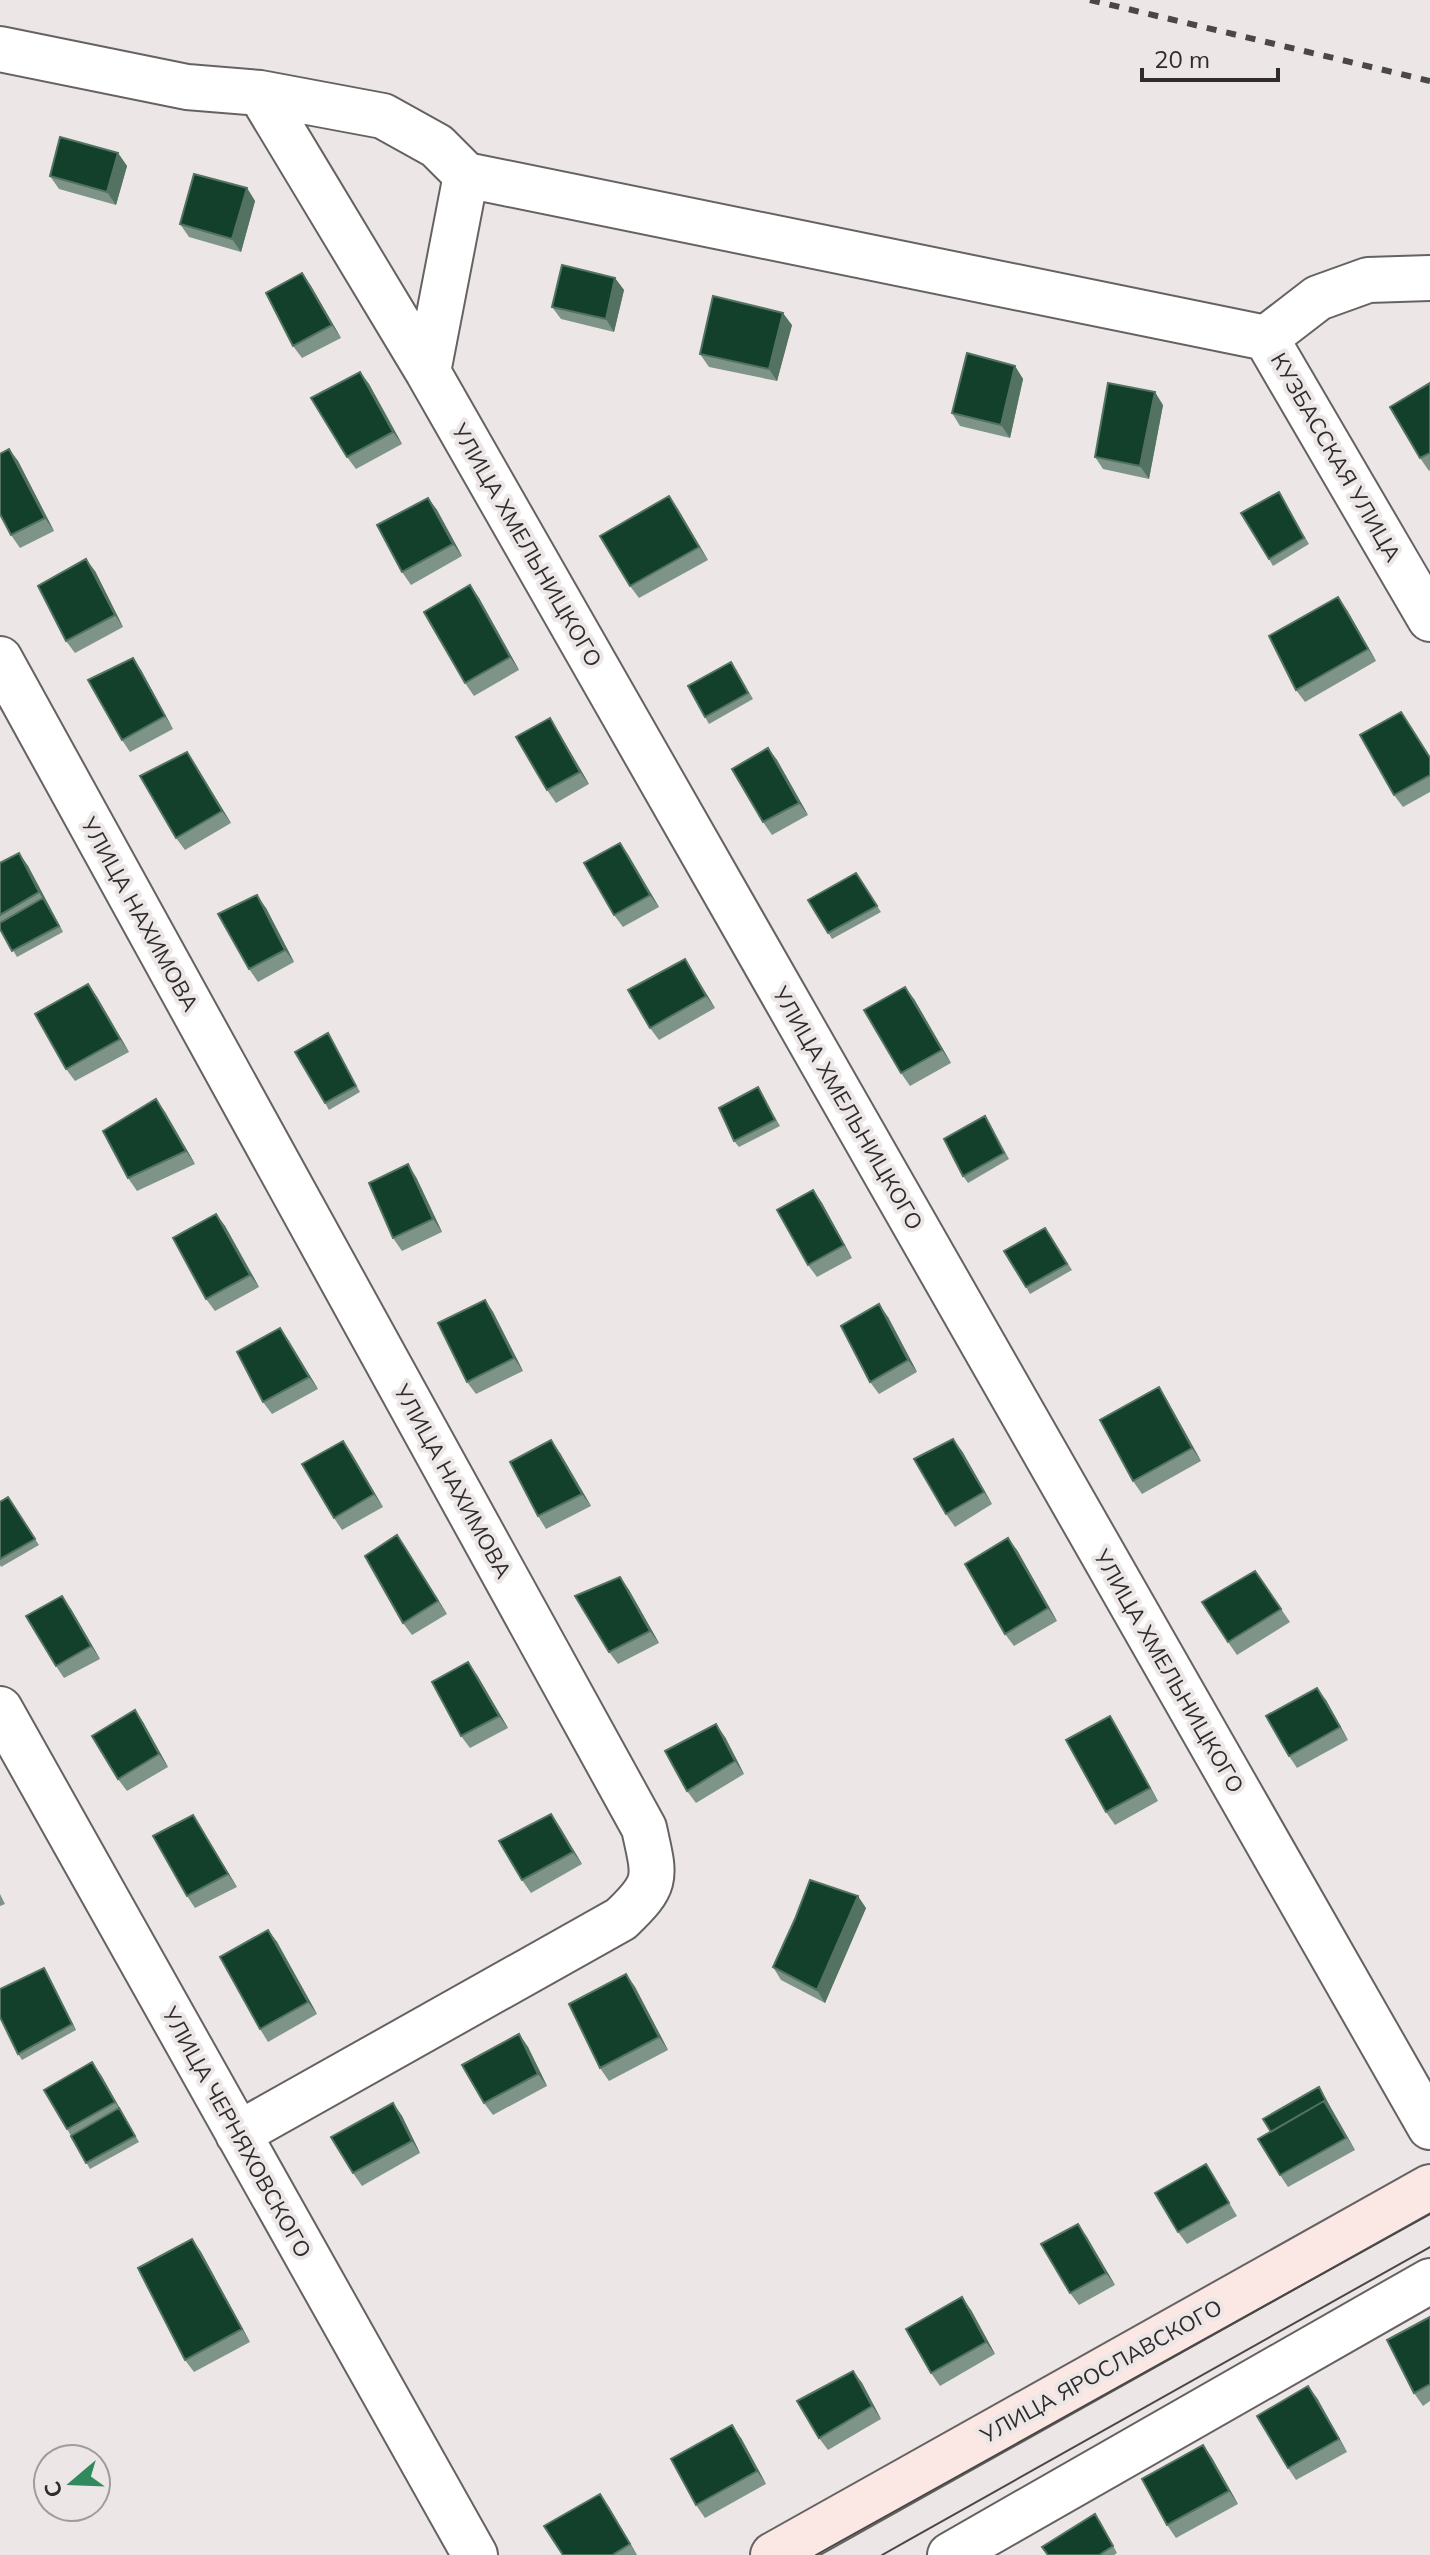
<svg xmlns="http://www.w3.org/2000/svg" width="1430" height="2555" viewBox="0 0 1430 2555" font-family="Mulish,sans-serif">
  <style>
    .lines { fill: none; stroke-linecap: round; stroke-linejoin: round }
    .street-casing { stroke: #676262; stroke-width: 48 }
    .secondary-casing { stroke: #676262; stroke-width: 48 }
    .street { stroke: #fff; stroke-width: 44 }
    .secondary { stroke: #fbe8e5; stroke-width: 44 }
    .tram { stroke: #4a4847; stroke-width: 2 }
    .rail { stroke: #4a4847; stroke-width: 6; stroke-dasharray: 10 10; stroke-linecap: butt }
    .wall { fill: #7f9488 }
    .shaded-wall { fill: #537262 }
    .building { fill: #12402a; stroke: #537262; stroke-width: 2 }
    .labels { text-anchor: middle; stroke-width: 8; stroke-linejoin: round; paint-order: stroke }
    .street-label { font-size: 22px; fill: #2e2c2c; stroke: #ece7e6 }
  </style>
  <rect width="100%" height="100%" fill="#ece7e6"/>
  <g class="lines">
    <defs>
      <path id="street" d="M0,49L187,87L260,93L383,116L437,146L466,175L1266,338
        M260,93L428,372L1430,2127
        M1266,338L1430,619
        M1266,338L1318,298L1368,280L1430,278
        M428,372L466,175
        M0,659L644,1828C655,1878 659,1883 621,1919L238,2134
        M0,1709L475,2555
        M950,2555L1430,2281"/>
      <path id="secondary" d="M773,2555L1430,2187"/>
    </defs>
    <use href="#street" class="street-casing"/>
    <use href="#secondary" class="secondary-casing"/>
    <use href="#street" class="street"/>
    <use href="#secondary" class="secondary"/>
    <path class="tram" d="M816,2555L1430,2214
      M882,2555L1430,2247"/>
    <path class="rail" d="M1090,0L1430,81"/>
  </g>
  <path class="wall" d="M118,153L127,166L116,205L59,189L50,176Z
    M247,188L255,201L241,252L189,237L180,224Z
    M302,273L311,286L341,338L302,358L293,346Z
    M615,278L624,290L614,332L561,319L552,307Z
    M792,325L777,381L709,367L700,354Z
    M1015,366L1023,379L1010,438L960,426L952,413Z
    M360,372L369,384L402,444L356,469L347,457Z
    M1430,383V470L1429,471L1420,458Z
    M1163,405L1149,479L1103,469L1095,457Z
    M9,449L18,461L54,531L20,548L11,535Z
    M1279,492L1309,544L1273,566L1269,559Z
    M669,496L708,560L639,598L630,586Z
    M428,498L437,510L462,556L411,585L402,572Z
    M95,571L123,627L75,653L66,641Z
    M470,585L479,598L519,670L474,696L465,683Z
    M1347,610L1376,661L1305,702L1296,690Z
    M736,669L753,699L709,724L705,717Z
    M141,670L173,729L130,752L122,740Z
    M1401,712L1430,757V792L1403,807L1394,795Z
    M558,731L589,784L556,803L547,790Z
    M768,748L777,760L808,815L772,835L763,822Z
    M195,764L231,823L185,850L176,838Z
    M620,843L659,907L623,927L614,915Z
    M19,853L28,866L63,932L17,957L0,929V863Z
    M856,873L881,912L832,939L808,900Z
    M266,908L294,962L258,982L249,969Z
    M693,972L715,1008L659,1040L650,1028Z
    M88,984L97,997L129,1052L75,1081L66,1069Z
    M914,999L951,1063L910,1086L901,1073Z
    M328,1033L360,1092L329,1110L325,1103Z
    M762,1094L780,1126L739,1147L734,1141Z
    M165,1112L195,1164L137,1191L128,1178Z
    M989,1122L1009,1159L968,1183L963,1176Z
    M416,1177L442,1232L402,1251L393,1238Z
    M813,1190L822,1203L852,1258L817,1277L808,1265Z
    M216,1214L225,1226L259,1287L215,1311L206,1299Z
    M1050,1235L1072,1270L1030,1294L1026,1287Z
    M485,1300L493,1312L523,1371L476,1394L467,1382Z
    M888,1317L917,1372L879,1394L870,1382Z
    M280,1328L318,1389L272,1414L263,1402Z
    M1159,1387L1167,1400L1201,1461L1142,1494L1133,1481Z
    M343,1441L383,1507L342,1530L334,1518Z
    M962,1451L992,1504L955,1527L946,1514Z
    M560,1453L591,1506L546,1529L538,1516Z
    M8,1497L39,1545L1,1567L0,1565V1502Z
    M397,1535L447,1614L412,1635L403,1623Z
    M1017,1550L1057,1621L1014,1646L1005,1634Z
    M1255,1571L1290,1622L1237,1655L1228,1642Z
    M620,1577L629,1590L659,1643L618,1664L609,1652Z
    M71,1609L100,1659L64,1678L56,1666Z
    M477,1675L508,1728L470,1748L461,1736Z
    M1326,1700L1348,1740L1297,1768L1289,1756Z
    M135,1710L143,1722L168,1767L127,1791L118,1779Z
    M1118,1729L1158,1801L1115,1825L1106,1812Z
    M725,1737L744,1774L696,1803L687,1791Z
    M551,1814L582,1864L531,1893L522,1880Z
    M193,1815L237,1887L195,1908L187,1896Z
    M0,1894L5,1904L0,1906Z
    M866,1908L825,2003L781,1980L773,1967L795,1919Z
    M268,1930L277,1942L317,2014L268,2042L260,2029Z
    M626,1974L635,1987L668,2050L609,2081L600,2068Z
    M48,1975L76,2030L22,2060L18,2054Z
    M519,2034L528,2047L547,2086L493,2115L484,2103Z
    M101,2075L139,2142L90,2169L67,2129Z
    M1319,2087L1355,2150L1288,2187L1280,2175Z
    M393,2103L402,2116L420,2153L362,2186L353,2173Z
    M1214,2177L1237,2216L1187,2244L1178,2232Z
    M1078,2224L1115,2285L1079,2305L1070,2293Z
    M192,2239L201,2252L250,2342L194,2372L185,2360Z
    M971,2310L995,2354L940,2386L931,2373Z
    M1430,2317V2401L1423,2406L1414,2393Z
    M853,2371L862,2383L881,2419L828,2450L819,2438Z
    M1317,2398L1347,2452L1296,2480L1288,2468Z
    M741,2438L766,2484L705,2518L696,2505Z
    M1203,2445L1212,2458L1238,2504L1176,2538L1167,2525Z
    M609,2507L637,2555H563Z
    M1100,2521L1117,2553L1114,2555H1048Z"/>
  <path class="shaded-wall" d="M118,153L127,166L116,205L107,192Z
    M247,188L255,201L241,252L232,239Z
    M302,273L311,286L341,338L332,325Z
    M615,278L624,290L614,332L606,319Z
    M783,313L792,325L777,381L769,369Z
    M1015,366L1023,379L1010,438L1001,425Z
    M360,372L369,384L402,444L393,432Z
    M1155,392L1163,405L1149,479L1140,466Z
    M9,449L18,461L54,531L45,518Z
    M669,496L678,509L708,560L699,547Z
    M428,498L437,510L462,556L453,544Z
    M86,559L95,571L123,627L115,615Z
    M470,585L479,598L519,670L510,657Z
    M1338,597L1347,610L1376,661L1368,649Z
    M133,658L141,670L173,729L165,716Z
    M550,718L558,731L589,784L580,772Z
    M768,748L777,760L808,815L799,803Z
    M187,752L195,764L231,823L222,811Z
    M620,843L629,856L659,907L650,895Z
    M19,853L28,866L63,932L39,892Z
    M257,895L266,908L294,962L285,950Z
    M685,959L693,972L715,1008L706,996Z
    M88,984L97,997L129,1052L120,1039Z
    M905,987L914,999L951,1063L942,1050Z
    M156,1099L165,1112L195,1164L186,1151Z
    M408,1164L416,1177L442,1232L433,1219Z
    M813,1190L822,1203L852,1258L844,1245Z
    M216,1214L225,1226L259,1287L250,1275Z
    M485,1300L493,1312L523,1371L514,1358Z
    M879,1304L888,1317L917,1372L908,1360Z
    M280,1328L289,1341L318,1389L309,1377Z
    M1159,1387L1167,1400L1201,1461L1192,1448Z
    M953,1439L962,1451L992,1504L984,1492Z
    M551,1440L560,1453L591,1506L582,1494Z
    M343,1441L352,1454L383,1507L374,1494Z
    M397,1535L406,1548L447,1614L438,1601Z
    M1008,1538L1017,1550L1057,1621L1048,1608Z
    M620,1577L629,1590L659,1643L650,1631Z
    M62,1596L71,1609L100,1659L91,1646Z
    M468,1662L477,1675L508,1728L499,1716Z
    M1317,1688L1326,1700L1348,1740L1340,1727Z
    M135,1710L143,1722L168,1767L159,1754Z
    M1110,1716L1118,1729L1158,1801L1150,1788Z
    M716,1724L725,1737L744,1774L735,1761Z
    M551,1814L560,1827L582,1864L573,1852Z
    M193,1815L201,1828L237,1887L228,1874Z
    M858,1896L866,1908L825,2003L817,1990Z
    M268,1930L277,1942L317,2014L308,2002Z
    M44,1968L48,1975L76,2030L72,2024Z
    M626,1974L635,1987L668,2050L659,2037Z
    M519,2034L528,2047L547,2086L538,2074Z
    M92,2062L101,2075L123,2114L115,2102Z
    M1319,2087L1355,2150L1324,2101Z
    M393,2103L402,2116L420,2153L412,2141Z
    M1078,2224L1087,2237L1115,2285L1106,2273Z
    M192,2239L201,2252L250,2342L242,2329Z
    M962,2297L971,2310L995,2354L986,2342Z
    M853,2371L862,2383L881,2419L872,2406Z
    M1308,2386L1317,2398L1347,2452L1339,2439Z
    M732,2425L741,2438L766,2484L757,2471Z
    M1203,2445L1212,2458L1238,2504L1229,2491Z
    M600,2494L609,2507L637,2555L630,2544Z"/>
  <path class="building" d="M60,137L118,153L107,192L50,176Z
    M194,174L247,188L232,239L180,224Z
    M562,265L615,278L606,319L552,307Z
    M302,273L332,325L293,346L266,293Z
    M713,296L783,313L769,369L700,354Z
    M967,353L1015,366L1001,425L952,413Z
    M360,372L393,432L347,457L311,398Z
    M1108,383L1155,392L1140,466L1095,457Z
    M1430,383V453L1420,458L1390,407Z
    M9,449L45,518L11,535L0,514V454Z
    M1279,492L1304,538L1269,559L1241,513Z
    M669,496L699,547L630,586L600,536Z
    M428,498L453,544L402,572L377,525Z
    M86,559L115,615L66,641L38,586Z
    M470,585L510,657L465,683L424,612Z
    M1338,597L1368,649L1296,690L1269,636Z
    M133,658L165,716L122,740L88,680Z
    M731,662L748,693L705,717L688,686Z
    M1401,712L1430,758V775L1394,795L1360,735Z
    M550,718L580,772L547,790L516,737Z
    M768,748L799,803L763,822L732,769Z
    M187,752L222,811L176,838L140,776Z
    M620,843L650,895L614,915L584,863Z
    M19,853L39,892L0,915V863Z
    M856,873L877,906L828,933L808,900Z
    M257,895L285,950L249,969L218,914Z
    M43,898L59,926L12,951L0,929V923Z
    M685,959L706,996L650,1028L628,990Z
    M88,984L120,1039L66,1069L35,1014Z
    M905,987L942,1050L901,1073L864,1010Z
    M328,1033L356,1086L325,1103L295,1052Z
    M758,1087L775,1120L734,1141L719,1108Z
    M156,1099L186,1151L128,1178L103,1131Z
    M985,1116L1004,1153L963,1176L944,1139Z
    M408,1164L433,1219L393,1238L369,1183Z
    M813,1190L844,1245L808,1265L777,1210Z
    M216,1214L250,1275L206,1299L173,1238Z
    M1045,1228L1067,1264L1026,1287L1004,1251Z
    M485,1300L514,1358L467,1382L438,1323Z
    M879,1304L908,1360L870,1382L841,1326Z
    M280,1328L309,1377L263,1402L237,1352Z
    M1159,1387L1192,1448L1133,1481L1100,1420Z
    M953,1439L984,1492L946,1514L914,1459Z
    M551,1440L582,1494L538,1516L510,1462Z
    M343,1441L374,1494L334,1518L302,1464Z
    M8,1497L35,1539L0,1559V1502Z
    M397,1535L438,1601L403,1623L365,1556Z
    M1008,1538L1048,1608L1005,1634L965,1564Z
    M1255,1571L1281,1609L1228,1642L1202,1602Z
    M620,1577L650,1631L609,1652L575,1596Z
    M62,1596L91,1646L56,1666L26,1616Z
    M468,1662L499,1716L461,1736L432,1682Z
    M1317,1688L1340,1727L1289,1756L1266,1716Z
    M135,1710L159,1754L118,1779L92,1736Z
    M1110,1716L1150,1788L1106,1812L1066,1740Z
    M716,1724L735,1761L687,1791L665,1751Z
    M551,1814L573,1852L522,1880L499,1841Z
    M193,1815L228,1874L187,1896L153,1836Z
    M810,1880L858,1896L817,1990L773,1967L795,1919Z
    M268,1930L308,2002L260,2029L220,1957Z
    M44,1968L72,2024L18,2054L0,2017V1989Z
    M626,1974L659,2037L600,2068L569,2004Z
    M519,2034L538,2074L484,2103L462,2065Z
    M92,2062L115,2102L67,2129L44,2090Z
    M1319,2087L1329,2107L1324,2101L1271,2132L1263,2119Z
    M1324,2101L1346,2138L1280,2175L1258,2139Z
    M393,2103L412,2141L353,2173L331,2137Z
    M119,2108L135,2136L86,2163L71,2136Z
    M1206,2164L1229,2203L1178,2232L1155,2193Z
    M1078,2224L1106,2273L1070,2293L1041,2244Z
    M192,2239L242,2329L185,2360L138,2268Z
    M962,2297L986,2342L931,2373L906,2329Z
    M1430,2317V2384L1414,2393L1387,2340Z
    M853,2371L872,2406L819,2438L797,2401Z
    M1308,2386L1339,2439L1288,2468L1257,2416Z
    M732,2425L757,2471L696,2505L671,2459Z
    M1203,2445L1229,2491L1167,2525L1142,2479Z
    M600,2494L630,2544L612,2555H563L544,2526Z
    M1095,2514L1113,2546L1099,2555H1048L1042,2547Z"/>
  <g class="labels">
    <g class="street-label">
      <text transform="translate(1336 457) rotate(60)" y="8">КУЗБАССКАЯ УЛИЦА</text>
      <text transform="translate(527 545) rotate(60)" y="8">УЛИЦА ХМЕЛЬНИЦКОГО</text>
      <text transform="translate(140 914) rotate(61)" y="8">УЛИЦА НАХИМОВА</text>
      <text transform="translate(848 1108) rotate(60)" y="8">УЛИЦА ХМЕЛЬНИЦКОГО</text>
      <text transform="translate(453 1481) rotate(61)" y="8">УЛИЦА НАХИМОВА</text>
      <text transform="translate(1169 1671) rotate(60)" y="8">УЛИЦА ХМЕЛЬНИЦКОГО</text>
      <text transform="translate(237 2132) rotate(61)" y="8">УЛИЦА ЧЕРНЯХОВСКОГО</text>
      <text transform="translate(1101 2371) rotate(-29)" y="8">УЛИЦА ЯРОСЛАВСКОГО</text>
    </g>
  </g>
  <g transform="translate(72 2483) rotate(251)"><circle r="38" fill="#ece7e6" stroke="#a09c9c" stroke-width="2"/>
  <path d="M0-6L14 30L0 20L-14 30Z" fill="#31895e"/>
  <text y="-12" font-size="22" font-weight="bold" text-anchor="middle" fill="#2e2c2c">С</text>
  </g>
  <path d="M1142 68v12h136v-12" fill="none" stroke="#2e2c2c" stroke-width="4"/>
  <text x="1154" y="68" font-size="24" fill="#2e2c2c" stroke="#ece7e6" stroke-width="6" paint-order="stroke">20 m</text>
</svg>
